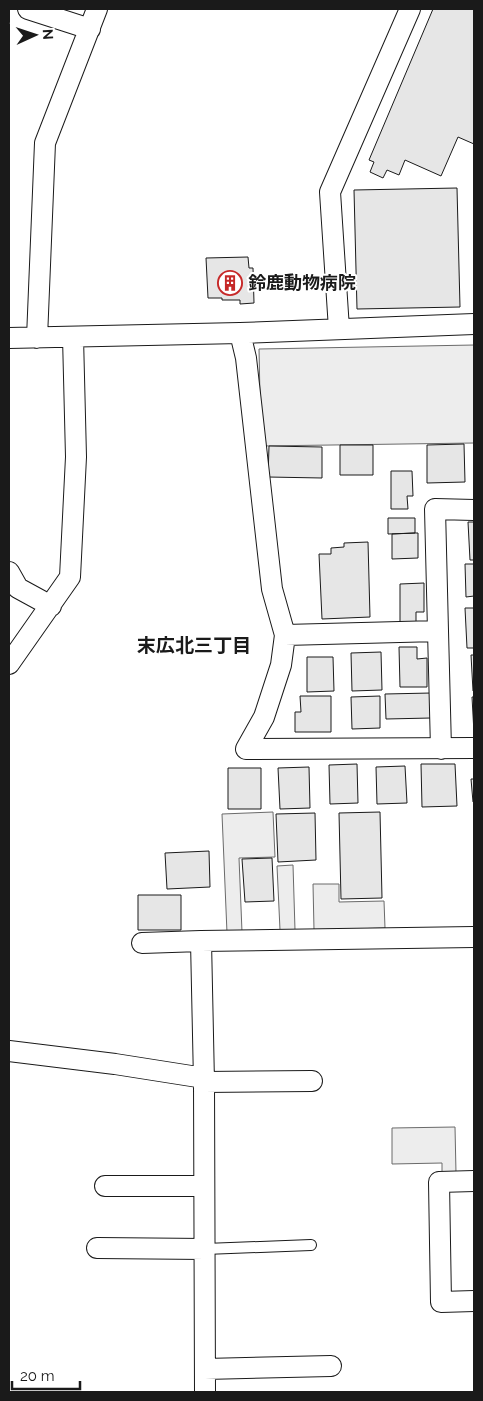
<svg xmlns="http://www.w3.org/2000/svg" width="483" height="1401" viewBox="0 0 483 1401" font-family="Raleway,'Noto Sans JP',sans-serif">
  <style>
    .built { fill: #ededed; stroke: #6a6a6a }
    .building { fill: #e6e6e6; stroke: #1a1a1a }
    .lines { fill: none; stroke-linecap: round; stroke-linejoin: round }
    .lane-casing { stroke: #1a1a1a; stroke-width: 12 }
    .street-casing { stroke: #1a1a1a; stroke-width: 22 }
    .lane { stroke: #fff; stroke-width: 10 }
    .street { stroke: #fff; stroke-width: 20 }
    .labels { text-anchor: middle; stroke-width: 4; stroke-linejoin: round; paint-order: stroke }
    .poi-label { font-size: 18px; font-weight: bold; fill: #1a1a1a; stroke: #fff; text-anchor: start }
    .neighbourhood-label { font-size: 19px; font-weight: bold; fill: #1a1a1a; stroke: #fff }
  </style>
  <rect width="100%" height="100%" fill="#fff"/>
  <path class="built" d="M474,345V443L261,446L259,349Z
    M273,812L275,857L239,858L242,932L227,933L222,814Z
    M293,865L295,930H280L277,866Z
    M313,884H339V902L384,901L385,928L314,930Z
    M455,1127L456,1173H442V1163L392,1164V1128Z"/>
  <path class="building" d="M433,9H474V144L458,137L441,176L405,160L399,175L387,170L383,178L370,172L374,162L369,160Z
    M457,188L460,307L357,309L354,190Z
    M248,257L249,268H253L254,303L240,304V300H222V298H208L206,258Z
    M464,444L465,482L427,483V445Z
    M340,445H373V475H340Z
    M269,446L322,447V478L268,477Z
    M391,471H412L413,496H407L408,509H391Z
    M388,518H415V533L388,534Z
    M468,522H474V560H470Z
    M415,533H418V558L392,559V534Z
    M368,542L370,617L322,619L319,554H331V548L344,547V543Z
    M465,564H474V596L466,597Z
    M424,583V612H416V623H400V584Z
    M465,608H474V648H467Z
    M399,647H417V659L427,658V687H400Z
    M381,652L382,690L352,691L351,653Z
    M471,655H474V691H473Z
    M307,657H333L334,691L307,692Z
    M431,693V718L386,719L385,694Z
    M300,696H331V732H295V712H301Z
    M380,696V728L352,729L351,697Z
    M472,697H474V733Z
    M357,764L358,803L330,804L329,765Z
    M421,764H455L457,806L422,807Z
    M405,766L407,803L377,804L376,767Z
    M309,767L310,808L280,809L278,768Z
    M228,768H261V809H228Z
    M471,779H474V802H473Z
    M380,812L382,898L341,899L339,813Z
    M315,813L316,860L278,862L276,814Z
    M209,851L210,887L167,889L165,853Z
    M272,858L274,901L245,902L242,859Z
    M138,895H181V930H138Z"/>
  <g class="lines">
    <defs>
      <path id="lane" d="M205,1249L311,1245"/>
      <path id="street" d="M28,9L90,29
        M339,329L330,192L410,9
        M240,333L246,358L272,589L285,635L281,665L264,717L246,749L474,748
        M9,338L240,333L474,324
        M37,338L45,143L97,9
        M9,572L18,588L51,606
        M438,631L441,749
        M285,635L438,631L435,509L474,510
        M9,664L70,577L76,457L73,337
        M142,943L201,941
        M9,1051L115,1064L204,1078
        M204,1082L312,1081
        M474,1181L439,1182L441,1302L474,1301
        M105,1186H204
        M97,1248L205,1249
        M205,1369L331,1366
        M205,1392L204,1082L201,941L474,937"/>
    </defs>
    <use href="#lane" class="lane-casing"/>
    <use href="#street" class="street-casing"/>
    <use href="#lane" class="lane"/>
    <use href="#street" class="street"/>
  </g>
  <defs>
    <symbol id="building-ring" viewBox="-11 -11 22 22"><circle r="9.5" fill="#fff" stroke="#c62828" stroke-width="1.5"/><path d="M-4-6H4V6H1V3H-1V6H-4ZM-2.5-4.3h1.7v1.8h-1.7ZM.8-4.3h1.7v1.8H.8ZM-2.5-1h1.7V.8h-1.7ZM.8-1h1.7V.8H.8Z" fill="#c62828"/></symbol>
  </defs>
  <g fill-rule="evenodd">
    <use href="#building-ring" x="216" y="269" width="28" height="28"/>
  </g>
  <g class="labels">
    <g class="poi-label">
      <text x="248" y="289">鈴鹿動物病院</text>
    </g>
    <g class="neighbourhood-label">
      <text x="194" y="652">末広北三丁目</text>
    </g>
  </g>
  <rect width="483" height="1401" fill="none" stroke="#1a1a1a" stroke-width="20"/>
  <g transform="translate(35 35) rotate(87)" stroke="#ffffff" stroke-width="4" paint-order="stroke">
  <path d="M0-4L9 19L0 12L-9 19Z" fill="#1a1a1a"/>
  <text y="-8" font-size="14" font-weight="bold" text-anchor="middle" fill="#1a1a1a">N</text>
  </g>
  <path d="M12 1381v8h68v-8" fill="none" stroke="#1a1a1a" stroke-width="2.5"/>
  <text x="20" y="1381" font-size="15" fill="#1a1a1a" stroke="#ffffff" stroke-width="4" paint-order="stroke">20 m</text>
</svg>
